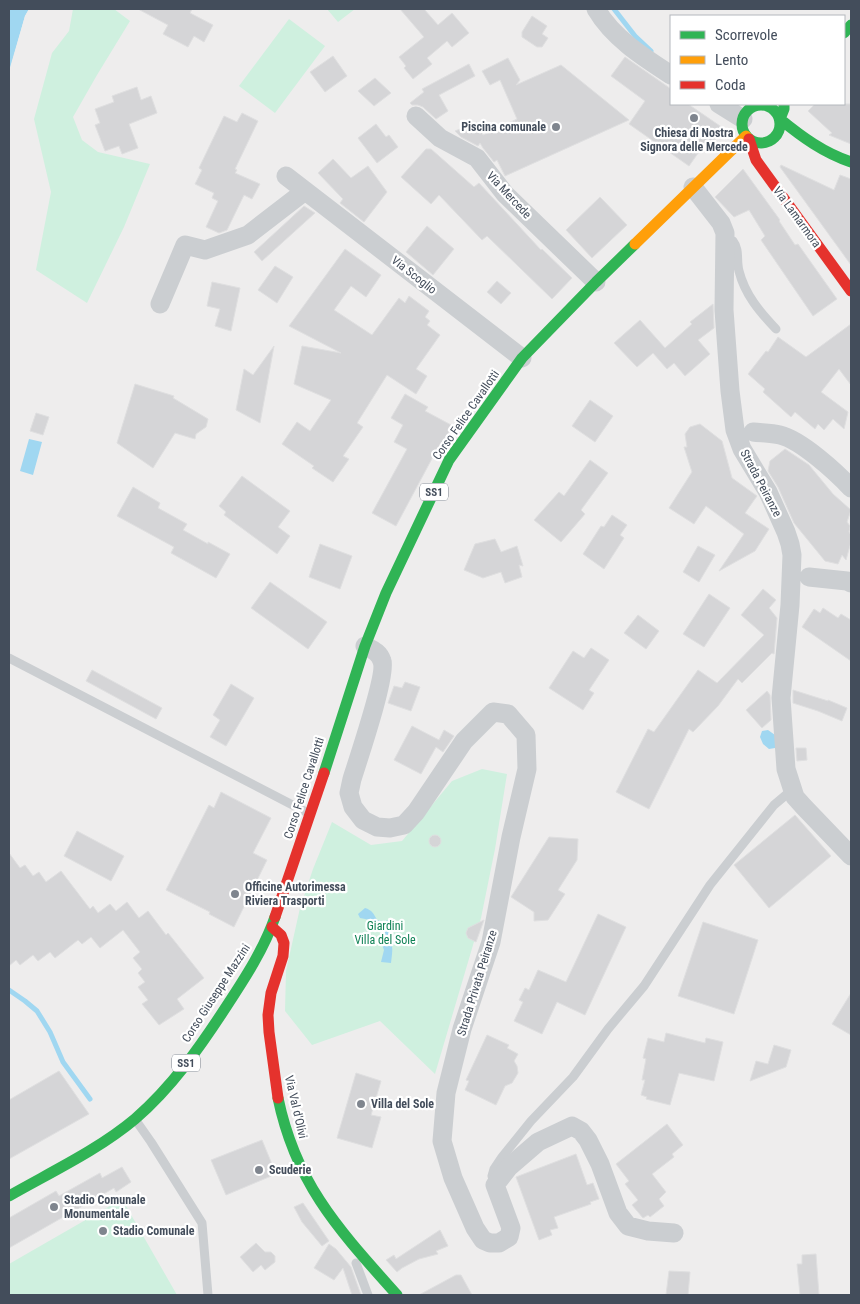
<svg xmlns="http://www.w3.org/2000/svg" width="860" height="1304" viewBox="0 0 860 1304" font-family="'Roboto Condensed',sans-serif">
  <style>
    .green { fill: #cff0df }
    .water { fill: #a0d7f1 }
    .pier { fill: #eeeded }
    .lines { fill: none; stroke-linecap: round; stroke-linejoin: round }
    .stream { stroke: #a0d7f1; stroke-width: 5 }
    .building { fill: #d5d5d7; stroke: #dfdfe0 }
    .lane { stroke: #cbced1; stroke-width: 9 }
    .street { stroke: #cbced1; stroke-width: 19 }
    .fast { stroke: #30b455; stroke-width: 11 }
    .slow { stroke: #ff9f0a; stroke-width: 11 }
    .jam { stroke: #e5322d; stroke-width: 11 }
    .poi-dot { fill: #7f858e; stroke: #fff; stroke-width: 2 }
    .labels { text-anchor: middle; stroke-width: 4.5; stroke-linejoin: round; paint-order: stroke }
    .shield { fill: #fff; stroke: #7b828c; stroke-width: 1 }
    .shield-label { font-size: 11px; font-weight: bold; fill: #434d5b }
    .poi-label { font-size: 12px; font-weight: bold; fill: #434d5b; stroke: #fff; text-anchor: start }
    .street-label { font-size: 12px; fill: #434d5b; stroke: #fff }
    .park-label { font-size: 12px; fill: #0f8155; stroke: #fff }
  </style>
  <rect width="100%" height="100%" fill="#eeeded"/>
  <path class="green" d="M73,9H114L130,21L97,75L73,117L82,140L98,152L150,164L124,227L87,303L36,270L51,192L34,119L52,53L69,31Z
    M327,9H355L338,22Z
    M289,19L325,46L275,113L239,86Z
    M482,769L507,774L495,849L481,918L435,1074L380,1021L312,1045L285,1011L286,971L300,908L313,869L332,822L371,845L402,841L452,781Z
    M122,1199L177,1295H9V1264Z"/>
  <path class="water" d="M9,9H29L25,16L9,71Z
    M29,439L42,442L33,475L20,471Z
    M768,730L775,735V748L769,749L763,744L760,737L762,731Z
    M365,908C372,910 374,914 377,920L384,922L388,920L392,923L394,926L389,938C394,946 392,953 391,963L381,962L384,950L380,939L384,927L370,920L360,918L358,914Z"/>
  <path class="pier" d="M29,9H32L28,17L11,71L9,73L25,16Z"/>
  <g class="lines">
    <path class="stream" d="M614,9L635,36L651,51
      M9,990L25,1001L37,1011L50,1032L63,1062L90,1099"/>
  </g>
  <path class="building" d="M138,9H192L190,13L213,25L204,42L194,36L188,47L163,34L168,25Z
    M400,9H424L438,25L452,13L469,33L452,47L447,41L427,58L432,64L413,79L404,68L406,66L399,57L424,37Z
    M532,16L547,26L542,34L548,38L542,47H537L522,37V32Z
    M333,56L347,76L325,92L310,72Z
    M625,57L671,89V104H688L723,128L713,142L708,139L689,166L629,124L645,101L611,76Z
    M508,58L520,80L516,85L561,65L629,120L505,176L497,160L494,162L483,148L480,143L478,146L461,137L455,131L477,122L483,135L517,119L500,80L490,85L482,71Z
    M469,64L475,76L439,95L448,111L436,119L423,107L418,105H412L410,103L424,92L422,89Z
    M375,78L391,93L374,106L358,91Z
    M137,87L141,100L151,96L157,113L129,124L138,148L122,154L119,146L105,151L95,125L100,123L95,109L114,102L112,96Z
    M815,104H851V144L829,135L832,133L808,111Z
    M242,113L258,121L235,169L237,170L235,173L260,184L252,199L244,195L227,230L219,233L206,227L218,201L212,198L214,193L195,184L202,170L199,168L224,116L237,122Z
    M376,124L386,137L389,135L398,147L377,163L358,138Z
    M426,149H431L474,187L479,183L541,250L542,249L572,278L552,299L487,236L482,240L439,195L431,204L401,177Z
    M333,159L351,178L368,166L387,192L364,222L340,203L343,199L318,173Z
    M781,165L834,190L840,175L851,179V265L780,167Z
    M743,169L780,220L779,221L795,245L798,244L837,299L813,316L761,240L765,236L749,210L734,217L715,197Z
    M600,197L627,225L592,258L566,230Z
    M304,206L315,213L262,261L254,252Z
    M427,226L454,249L433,275L406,252Z
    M345,249L381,275L366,297L351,286L334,310L372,335L399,298L405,303L409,296L429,311L425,317L430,321L427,325L440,335L416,369L427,376L416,394L387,375L357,423L363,427L343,456L349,459L333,482L312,468L314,466L282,444L297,422L310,431L331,400L294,384L302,346L341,353L289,326Z
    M275,266L293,277L277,303L258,290Z
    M497,281L511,293L501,304L487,292Z
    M212,282L240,288L231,331L215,326L220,309L207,306Z
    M713,304L714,328L698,340L710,354L685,376L674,363L667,369L653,353L637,367L614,343L640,320L665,348L692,324L690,322Z
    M851,324V385L839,369L821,392L848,412L844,429L833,419L824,430L818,424L815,429L795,412L791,417L763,392L765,389L748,374L766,351L768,352L778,337L806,357Z
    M274,346L260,423L236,410L244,369L253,375Z
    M135,384L174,396L173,398L208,419L206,427L196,434L195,439L175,433L153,468L117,443Z
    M405,394L428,407L425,411L453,426L435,453L396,526L372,513L407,449L394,442L403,425L391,418Z
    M590,400L613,416L595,442L572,426Z
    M36,413L49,417L43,435L30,431Z
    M700,424L722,441L732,478L757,496L745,513L769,529L755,551L719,571L744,534L706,506L694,524L669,508L692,472L684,447H687L685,434L690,427Z
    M785,449L809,465L833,494L851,510L847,522L850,526L849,532L851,535V542L846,560L842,555L838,564L825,561L794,523L778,487L768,471L770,461Z
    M590,460L608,473L581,510L585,514L561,542L534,520L559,492L564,496Z
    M242,476L290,511L278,527L290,536L277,554L224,515L226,512L219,506Z
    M133,487L160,503L158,508L187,524L183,530L208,544V542L230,554L216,578L171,553L174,547L117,516Z
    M612,515L627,525L620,535L624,538L604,569L583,554L601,526L604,527Z
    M495,539L501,552L517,546L523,566L519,565L522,577L505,583L501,572L483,578L464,570L475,544Z
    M320,544L352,556L340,589L309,577Z
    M698,546L715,555L699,582L683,572Z
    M270,582L327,622L308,649L251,608Z
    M763,589L776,600L769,608L777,618L774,654L772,653L742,683L738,679L718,706L693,732L689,729L649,809L616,792L648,729L654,732L698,670L717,683L764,635L741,615Z
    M709,594L730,608L704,647L683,634Z
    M823,608L838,618L841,614L851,620V661L802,627L814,609L820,613Z
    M638,615L659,631L646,649L624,633Z
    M591,648L609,660L589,690L594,693L583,710L549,688L573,651L584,658Z
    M92,670L162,708L156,719L86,681Z
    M405,682L420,687L411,711L388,703L394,686L402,688Z
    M231,684L254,698L226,746L210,737L220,720L213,715Z
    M793,690L828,701V700L847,708L842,721L818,711L793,703Z
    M767,691L770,695L771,720L762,728L746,710Z
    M412,726L439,740L444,730L454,736L443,752L436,747L421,774L394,760Z
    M796,748H806L807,760L797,761Z
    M221,792L271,818L253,853L267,860L234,927L209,914L210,912L166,890L209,805L214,808Z
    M795,815L831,856L769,908L734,865Z
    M77,831L124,856L111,881L64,856Z
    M429 841a6 6 0 1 1 12 0a6 6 0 1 1-12 0Z
    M549,837L578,839L577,860L558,890L565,894L548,920L534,921V912L511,897Z
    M9,853L20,868L25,865L33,876L39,872L46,882L61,871L90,909L93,906L98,913L110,904L116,911L127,902L139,918L148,911L166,935L168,933L204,978L177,999L184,1009L159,1025L142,1004L148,1000L138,987L145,982L138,973L142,969L133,958L140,952L123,930L100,948L91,937L82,944L78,940L55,958L50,952L38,961L33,955L20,965L16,960L9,966Z
    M598,914L626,927L585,1015L557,1002L542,1034L514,1021L523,1002L519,1000L525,988L529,990L538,970L566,982Z
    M484,920L476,942L468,938L466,933L468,928Z
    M703,922L758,940L734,1014L678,996Z
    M851,993V1035L832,1024Z
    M666,1033L705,1043L706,1038L723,1042L714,1081L679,1073L670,1105L646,1099L647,1097L641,1095L645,1080H642L646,1059L643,1058L648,1038L664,1042Z
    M487,1035L509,1045L507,1048L518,1054L514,1061L517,1066L518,1073L512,1083L505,1086L496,1105L465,1090L469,1081L466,1080Z
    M774,1045L791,1050L786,1067L750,1081L756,1061L768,1064Z
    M59,1071L89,1114L9,1159V1100Z
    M356,1073L381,1081L371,1115L381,1117L372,1148L337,1138Z
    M667,1124L683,1145L672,1154L674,1157L652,1174L666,1192L659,1199L664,1206L650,1217L648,1215L643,1218L632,1205L638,1200L625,1184L629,1181L616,1164Z
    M262,1140L276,1174L226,1195L211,1160Z
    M576,1154L587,1185L593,1183L599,1199L590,1202L591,1204L554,1217L558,1228L550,1230L552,1235L539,1240L516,1177Z
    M122,1167L131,1182L116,1192L114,1188L9,1248V1218L56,1191L59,1196L100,1173L102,1178Z
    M303,1203L329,1241L322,1246L302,1222L294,1207Z
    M440,1230L448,1246L436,1251L438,1254L419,1259L402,1268L397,1272L386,1260L394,1255L396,1259Z
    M256,1243L265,1252H271L275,1256V1262L265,1270L261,1265L253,1272L240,1257Z
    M329,1244L336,1249L351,1267L361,1295H352L343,1268L334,1280L314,1268Z
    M816,1254L819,1295H800L797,1264H802V1255Z
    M669,1271L690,1272L688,1295H666Z
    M456,1275H461L472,1295H419Z"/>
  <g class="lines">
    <path class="lane" d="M724,238L733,241C740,250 736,260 739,271C745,295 760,312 776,329
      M9,658L308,813
      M137,1122L151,1142L202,1223L208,1295
      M494,1183L492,1176L494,1169L502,1157L531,1121L573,1077L608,1029L644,986L710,885L774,805L793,789
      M356,1263L368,1295"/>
    <path class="street" d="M596,9C613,38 643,57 671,75
      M719,104L743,119
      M416,116L440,138L477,158L505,194L596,282
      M286,176L522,358
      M693,187L721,223L725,233L724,310L730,391L735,430L742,449L768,492L786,532L790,544L792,555L790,605L781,698L786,769L795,797L804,807L851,856
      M160,304L185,245L205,250L248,235L305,191
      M753,432C761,433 771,433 780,435C801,440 836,472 851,488
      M809,577L847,581L851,583
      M365,646C373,650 379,652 382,661C387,674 358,760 352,779L349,793L353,807L363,820L377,827L390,828L404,825L416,812L464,741L493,712L508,714L526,735L527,769L511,837L491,942L462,1029L446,1093L442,1141L453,1178L475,1228L483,1240L490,1243H499L509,1237L511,1228L495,1185L509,1167L538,1142L572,1126L581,1131L588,1140L600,1164L618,1213L628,1226L648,1231L674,1233"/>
    <path class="fast" d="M844,33L851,25
      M742 124a19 19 0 1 1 38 0a19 19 0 1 1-38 0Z
      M784,105V109L780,119C802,137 824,153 851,162
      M324,773L365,646L386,593L449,460L522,358L596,282L635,244
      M278,1098C296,1185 340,1231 397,1295
      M9,1196C51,1172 98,1150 135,1119C172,1087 200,1047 226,1007C245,978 264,949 275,917"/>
    <path class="slow" d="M635,244L746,136"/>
    <path class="jam" d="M749,139L756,160L851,291
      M275,917L324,773
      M272,927L281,935L284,943L283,956L271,993L268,1015L269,1032L278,1098"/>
  </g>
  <g class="poi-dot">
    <circle cx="694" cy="118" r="5"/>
    <circle cx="556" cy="127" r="5"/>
    <circle cx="235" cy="894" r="5"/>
    <circle cx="361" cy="1104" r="5"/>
    <circle cx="259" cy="1170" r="5"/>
    <circle cx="54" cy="1207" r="5"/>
    <circle cx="103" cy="1231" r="5"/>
  </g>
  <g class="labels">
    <g class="shield">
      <rect x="420" y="483.5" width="28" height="17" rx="4"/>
      <rect x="172" y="1054.5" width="28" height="17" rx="4"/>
    </g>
    <g class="shield-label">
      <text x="434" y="496">SS1</text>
      <text x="186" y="1067">SS1</text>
    </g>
    <g class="poi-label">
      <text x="546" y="131" text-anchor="end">Piscina comunale</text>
      <text x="694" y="137" text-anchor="middle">Chiesa di Nostra<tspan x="694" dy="14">Signora delle Mercede</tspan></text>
      <text x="245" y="891">Officine Autorimessa<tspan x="245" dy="14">Riviera Trasporti</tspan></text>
      <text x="371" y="1108">Villa del Sole</text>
      <text x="269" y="1174">Scuderie</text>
      <text x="64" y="1204">Stadio Comunale<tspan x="64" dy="14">Monumentale</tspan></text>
      <text x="113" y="1235">Stadio Comunale</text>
    </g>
    <g class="street-label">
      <text transform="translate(509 195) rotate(47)" y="4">Via Mercede</text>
      <text transform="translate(797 217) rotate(54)" y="4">Via Lamarmora</text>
      <text transform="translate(414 275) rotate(38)" y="4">Via Scoglio</text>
      <text transform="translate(466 415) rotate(-55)" y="4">Corso Felice Cavallotti</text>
      <text transform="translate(761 483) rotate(62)" y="4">Strada Peiranze</text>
      <text transform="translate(304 788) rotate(-72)" y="4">Corso Felice Cavallotti</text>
      <text transform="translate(477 983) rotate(-73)" y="4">Strada Privata Peiranze</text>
      <text transform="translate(216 993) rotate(-57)" y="4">Corso Giuseppe Mazzini</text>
      <text transform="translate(296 1107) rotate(77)" y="4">Via Val d'Olivi</text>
    </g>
    <g class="park-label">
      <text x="385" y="930">Giardini<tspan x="385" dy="14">Villa del Sole</tspan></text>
    </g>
  </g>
  <rect width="860" height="1304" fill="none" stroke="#434d5b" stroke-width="20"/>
  <rect x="670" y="15" width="175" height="90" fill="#ffffff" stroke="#b4b8bd"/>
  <rect x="680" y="31" width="25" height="8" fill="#30b455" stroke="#b4b8bd"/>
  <text x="715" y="40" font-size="15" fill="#434d5b">Scorrevole</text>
  <rect x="680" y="56" width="25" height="8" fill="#ff9f0a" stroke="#b4b8bd"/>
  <text x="715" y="65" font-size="15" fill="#434d5b">Lento</text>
  <rect x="680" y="81" width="25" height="8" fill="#e5322d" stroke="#b4b8bd"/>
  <text x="715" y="90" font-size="15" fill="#434d5b">Coda</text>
</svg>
